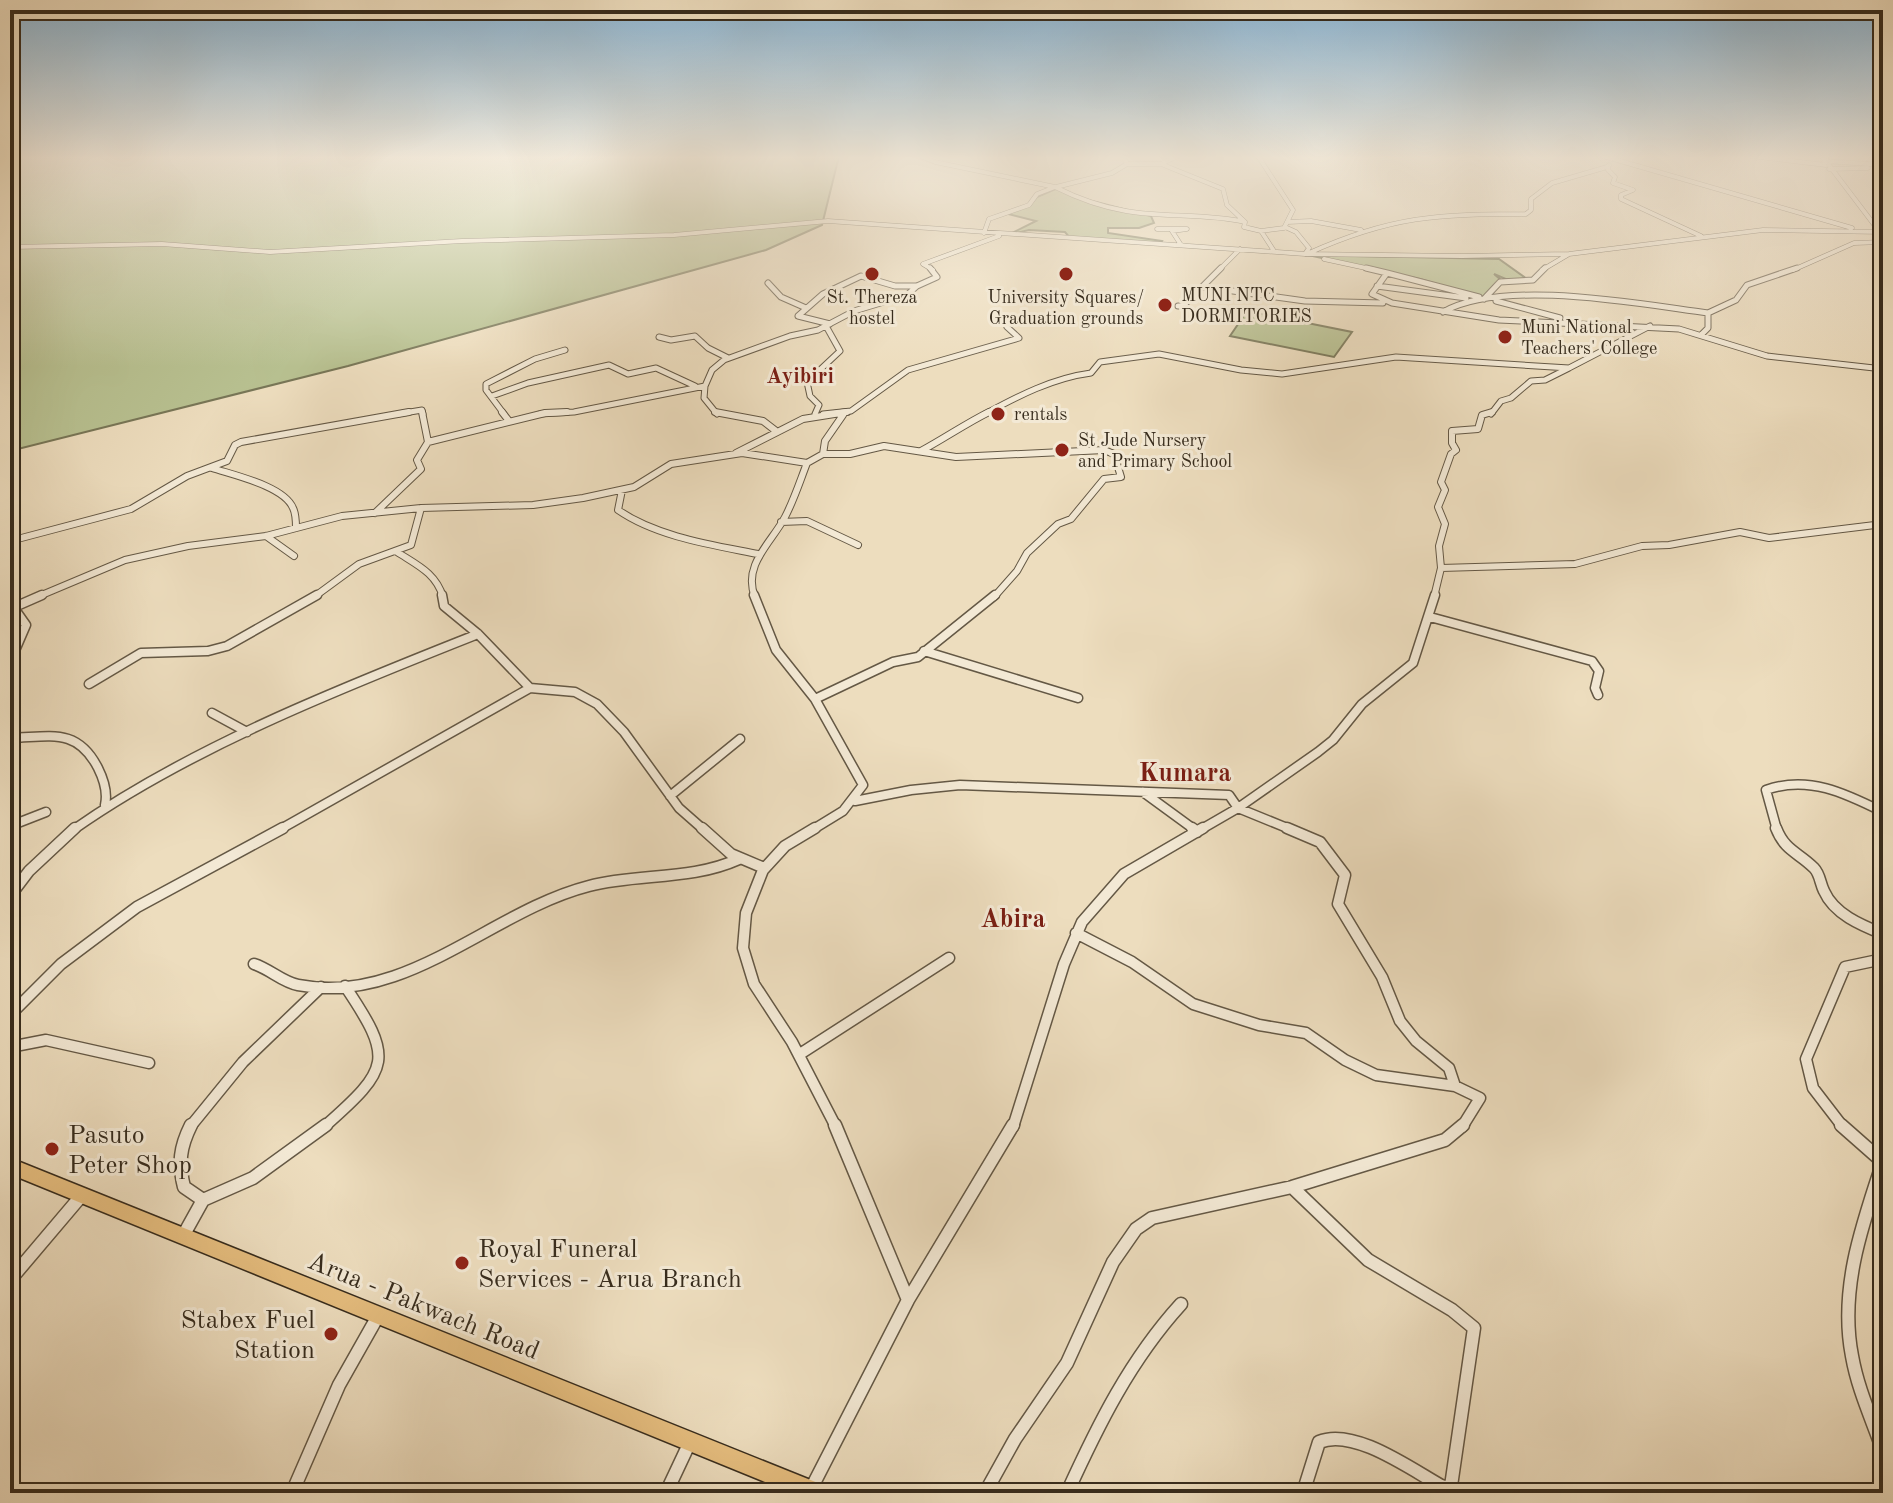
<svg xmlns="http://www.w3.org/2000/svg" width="1893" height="1503" viewBox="0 0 1893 1503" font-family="'Old Standard TT',serif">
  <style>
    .green { fill: #b8c191; stroke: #787657; stroke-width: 2 }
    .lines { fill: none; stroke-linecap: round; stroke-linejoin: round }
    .minor-far5-casing { stroke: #645845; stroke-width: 5 }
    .minor-far4-casing { stroke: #645845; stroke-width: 7 }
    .minor-far3-casing { stroke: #645845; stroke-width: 8 }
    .minor-far2-casing { stroke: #645845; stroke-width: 11 }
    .minor-far1-casing { stroke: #645845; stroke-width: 13 }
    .minor-casing { stroke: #645845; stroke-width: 15 }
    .primary-casing { stroke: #372c1d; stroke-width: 3 }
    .minor-far5 { stroke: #f3e9d5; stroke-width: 4 }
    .minor-far4 { stroke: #f3e9d5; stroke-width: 5 }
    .minor-far3 { stroke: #f3e9d5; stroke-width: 6 }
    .minor-far2 { stroke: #f3e9d5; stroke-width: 8 }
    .minor-far1 { stroke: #f3e9d5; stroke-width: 10 }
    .minor { stroke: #f3e9d5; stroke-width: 12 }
    .primary { fill: #e6be7f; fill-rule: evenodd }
    .poi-dot { fill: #8f2418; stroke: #f3e9d5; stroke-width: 3 }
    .labels { text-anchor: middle; stroke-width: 6; stroke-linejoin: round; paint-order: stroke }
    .far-poi-label { font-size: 18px; fill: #372c1d; stroke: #f3e9d5; text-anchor: start }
    .far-quarter-label { font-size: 22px; font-weight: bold; fill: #7a1f14; stroke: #f3e9d5 }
    .quarter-label { font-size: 26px; font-weight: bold; fill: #7a1f14; stroke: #f3e9d5 }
    .near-poi-label { font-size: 26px; fill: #372c1d; stroke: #f3e9d5; text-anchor: start }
    .near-street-label { font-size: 26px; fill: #372c1d; stroke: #f3e9d5 }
  </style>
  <rect width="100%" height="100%" fill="#edddbe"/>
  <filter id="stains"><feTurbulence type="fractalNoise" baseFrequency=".0025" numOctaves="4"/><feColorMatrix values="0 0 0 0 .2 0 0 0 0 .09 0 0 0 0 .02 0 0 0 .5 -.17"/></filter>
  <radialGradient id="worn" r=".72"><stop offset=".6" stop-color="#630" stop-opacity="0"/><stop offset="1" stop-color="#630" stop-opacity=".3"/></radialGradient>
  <path class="green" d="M10,156H839L822,225L766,250L348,366L10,451Z
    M1058,188L1077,197L1151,216L1154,223L1139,228H1108V233L1162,241L1160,244L1070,238L1065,232L1029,230L1008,235L1036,221L1004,213L1029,206L1037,197Z
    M1308,255L1499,259L1527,279L1508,280L1494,274L1501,280L1484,298L1420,279Z
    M1247,311L1352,332L1334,357L1230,336Z"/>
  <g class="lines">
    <defs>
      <path id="minor-far5" d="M920,156L935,162L1055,187L1037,194L1029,205L989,219L984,233
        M1258,156L1293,210L1284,228L1261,231
        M1603,156L1852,228
        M1751,156L1826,165
        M1822,156L1882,235
        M1824,161L1883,165
        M1127,164H1161L1178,156
        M1161,164L1223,189L1227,205L1245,222L1244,227L1261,231L1274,251
        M1609,165L1608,170L1615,177L1613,183L1633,190L1621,195V199L1701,236
        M1829,169L1868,168
        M1055,187C1077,198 1102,207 1126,211C1166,218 1205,213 1245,222
        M1056,187L1112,173L1127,164L1123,156
        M1287,222L1311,221L1361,230
        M1285,227L1296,232L1309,248L1305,254
        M1157,229H1187L1172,231L1181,245
        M10,247L162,244L270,252L462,241L674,235L828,221L1305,254L1462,256L1569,254L1763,230L1883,232
        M1309,253C1391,216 1438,214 1526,214L1531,210V199L1552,183L1607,167
        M1324,259L1375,270
        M933,270L923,264L999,236
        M1219,270L1240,249
        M1542,270L1569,254
        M1793,270L1854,243L1883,242"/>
      <path id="minor-far4" d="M1366,268L1387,273L1372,294L1392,303L1499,320L1679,329L1767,356L1883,369
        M1387,273L1479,297
        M768,283L781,297L806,308
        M1377,286L1466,298
        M1204,287L1305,301L1383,303
        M1484,299L1500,282L1533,280L1545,268
        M1496,301L1560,318
        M1178,306H1183L1221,268
        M1443,312C1503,278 1639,304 1708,313
        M830,324L798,316L823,294L861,276L895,286H916
        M1702,334L1708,328V313L1736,300L1747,285L1797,268
        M659,337L671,340L695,336L708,348L728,358
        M705,386L704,398L717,414
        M492,396L528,383L609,365L628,374L656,368L695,386
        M398,414L422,410L423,414
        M504,414L486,390V384L535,359L565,350
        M540,414L574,412L705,386L712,370L724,360L790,336L818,330L854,311L907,295L917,286L937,277L930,268
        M815,414L819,405L810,396L807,382L840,351L826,326
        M823,414L851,411L908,370L1019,338L1007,327
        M985,414C1018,396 1053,378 1091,373L1100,362L1159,354L1241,370L1282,374L1396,357L1569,368L1650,326
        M1491,414L1501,401L1511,398L1531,381L1545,380L1569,368"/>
      <path id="minor-far3" d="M502,412L509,421
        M715,412L763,421L776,431
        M428,442L545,413L567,412
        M921,451C945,438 965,424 989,412
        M736,453L803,419L847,412
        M823,454L825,441L843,415
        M807,463L823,454H850L884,446L956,457L1104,450L1114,454L1121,477L1104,479L1071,519L1058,524L1027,553L1017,571L994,597
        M212,468C233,475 284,486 293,508C296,514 296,522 296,528
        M622,490L618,510C657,537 713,545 758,554
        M375,513L421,469L417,460L428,442L422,412
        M781,522L807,521L858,545
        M266,536L294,556
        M10,541L131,509L187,476L227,461L235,445L241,442L409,412
        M397,552C417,565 436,573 443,597
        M1441,568L1575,564L1642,546L1669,545L1740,532L1769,538L1883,524
        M37,597L125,560L188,546L266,536L342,516L421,508L533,505L583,498L634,487L671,464L742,453L807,463C800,481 794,500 785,517C772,542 742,565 755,597
        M314,597L359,564L411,545L421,508
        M1434,597L1441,568L1439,546L1445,524L1438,507L1445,490L1441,482L1451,454L1456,450L1452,443V431L1478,429L1482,415L1492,412"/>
      <path id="minor-far2" d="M442,595L444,606L478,634L530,688L575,692L597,704L624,732L679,808L704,830
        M754,595L776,650L815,699L863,785L843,811L812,830
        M10,609L42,595
        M1430,617L1592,661L1599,671L1595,688L1598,695
        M924,651L1078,698
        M10,662L26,625L14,608
        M89,684L141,653L208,651L227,646L317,595
        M815,699L893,662L918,657L995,595
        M212,713L247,732
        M11,738C50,737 77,727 98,768C104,780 108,792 105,805
        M1143,792L1195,830
        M670,796L740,739
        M855,801L911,790L960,785L1229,795L1238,808L1292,830
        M10,826L46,812
        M73,830C191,747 344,687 478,634
        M279,830L530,688
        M1200,830L1238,808L1318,752L1333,740L1362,704L1413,663L1435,595
        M1777,830L1766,790C1808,775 1845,793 1883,812"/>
      <path id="minor-far1" d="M702,828L731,854L764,868
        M815,828L785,846L763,870L746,913L743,948L754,984L792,1042L836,1127
        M1192,828L1197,832
        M1287,828L1320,842L1345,875L1338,904L1382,977L1400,1021L1416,1041L1449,1068L1455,1086
        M1776,828C1785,851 1798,852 1814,868C1820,874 1820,883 1824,891C1834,914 1861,925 1883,934
        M10,896L29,871L75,828
        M1076,933L1132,962L1193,1004L1259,1025L1306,1033L1345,1060L1376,1075L1455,1086L1480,1098L1462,1127
        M254,964C270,969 282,982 298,985C406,1006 491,911 589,886C639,873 690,881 739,859
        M10,1015L61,964L137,907L283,828
        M10,1047L46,1040L149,1063
        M800,1054L949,958
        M190,1127L243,1062L321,987
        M324,1127C391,1068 394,1059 345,986
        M1013,1127L1064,964L1082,922L1124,874L1203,828
        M1843,1127L1813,1088L1806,1059L1845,967L1883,959"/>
      <path id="minor" d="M835,1125L908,1300
        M1841,1125L1883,1162
        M1883,1162C1862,1225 1839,1290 1852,1356C1858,1390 1872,1419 1883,1451
        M1292,1187L1368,1260L1452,1310L1474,1328L1451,1486L1443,1487C1412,1470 1354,1427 1319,1442L1303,1493
        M203,1200L253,1178L326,1125
        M183,1236L203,1200L184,1187C178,1163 180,1147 191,1125
        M10,1280L82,1195
        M811,1489L908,1300L1013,1125
        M292,1493L339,1385L378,1316
        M666,1493L690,1442
        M985,1493L1015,1439L1067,1363L1113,1262L1136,1229L1152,1218L1292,1187L1445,1140L1463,1125
        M1067,1493C1098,1425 1130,1360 1181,1304"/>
      <path id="primary" d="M10,1158L818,1483L825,1486L828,1493H792L10,1174Z"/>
    </defs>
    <use href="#minor-far5" class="minor-far5-casing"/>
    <use href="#minor-far4" class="minor-far4-casing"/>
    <use href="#minor-far3" class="minor-far3-casing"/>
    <use href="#minor-far2" class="minor-far2-casing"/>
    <use href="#minor-far1" class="minor-far1-casing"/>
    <use href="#minor" class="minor-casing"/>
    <use href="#primary" class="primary-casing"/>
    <use href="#minor-far5" class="minor-far5"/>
    <use href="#minor-far4" class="minor-far4"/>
    <use href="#minor-far3" class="minor-far3"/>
    <use href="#minor-far2" class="minor-far2"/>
    <use href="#minor-far1" class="minor-far1"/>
    <use href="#minor" class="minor"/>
    <use href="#primary" class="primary"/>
  </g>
  <linearGradient id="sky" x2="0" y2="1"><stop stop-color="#8ab6d6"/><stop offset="0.43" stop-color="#f7f0e2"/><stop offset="1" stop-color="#f7f0e2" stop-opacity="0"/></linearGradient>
  <rect width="1893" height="367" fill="url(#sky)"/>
  <g class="poi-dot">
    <circle cx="872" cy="274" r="8"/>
    <circle cx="1066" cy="274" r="8"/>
    <circle cx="1165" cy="305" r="8"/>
    <circle cx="1505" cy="337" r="8"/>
    <circle cx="998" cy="414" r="8"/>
    <circle cx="1062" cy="450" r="8"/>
    <circle cx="52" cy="1149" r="8"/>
    <circle cx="462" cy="1263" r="8"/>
    <circle cx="331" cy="1334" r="8"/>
  </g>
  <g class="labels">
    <g class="far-poi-label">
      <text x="1181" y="301">MUNI NTC<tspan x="1181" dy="21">DORMITORIES</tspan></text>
      <text x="872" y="303" text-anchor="middle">St. Thereza<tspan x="872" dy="21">hostel</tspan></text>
      <text x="1066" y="303" text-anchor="middle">University Squares/<tspan x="1066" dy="21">Graduation grounds</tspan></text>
      <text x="1521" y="333">Muni National<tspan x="1521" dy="21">Teachers' College</tspan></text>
      <text x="1014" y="420">rentals</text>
      <text x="1078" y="446">St Jude Nursery<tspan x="1078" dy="21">and Primary School</tspan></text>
    </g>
    <g class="far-quarter-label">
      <text x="800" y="383">Ayibiri</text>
    </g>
    <g class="quarter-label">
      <text x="1185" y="781">Kumara</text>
      <text x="1013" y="927">Abira</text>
    </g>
    <g class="near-poi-label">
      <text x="68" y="1143">Pasuto<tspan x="68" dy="30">Peter Shop</tspan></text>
      <text x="478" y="1257">Royal Funeral<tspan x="478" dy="30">Services - Arua Branch</tspan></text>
      <text x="315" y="1328" text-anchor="end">Stabex Fuel<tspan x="315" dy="30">Station</tspan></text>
    </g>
    <g class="near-street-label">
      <text transform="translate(424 1305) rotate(22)" y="9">Arua - Pakwach Road</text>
    </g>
  </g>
  <rect width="1893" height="1503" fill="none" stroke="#edddbe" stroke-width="40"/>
  <rect x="12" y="12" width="1869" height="1479" fill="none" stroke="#372c1d" stroke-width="4"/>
  <rect x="20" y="20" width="1853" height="1463" fill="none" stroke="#372c1d" stroke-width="2"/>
  <rect width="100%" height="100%" filter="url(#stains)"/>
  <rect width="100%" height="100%" fill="url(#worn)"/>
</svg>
